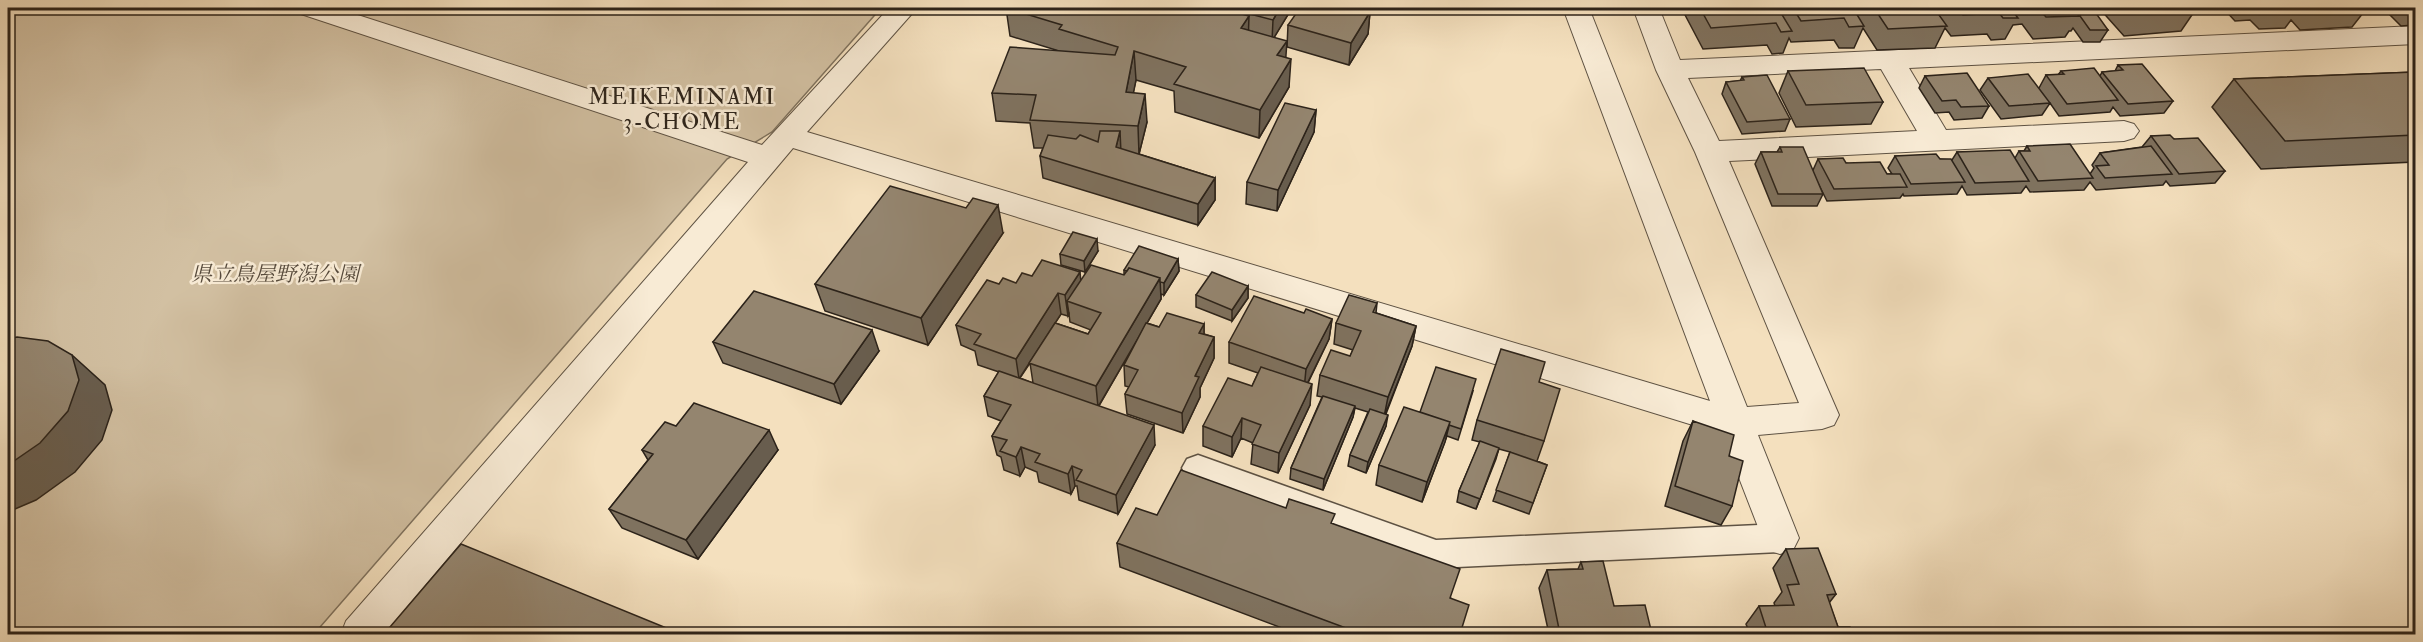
<svg xmlns="http://www.w3.org/2000/svg" width="2423" height="642" viewBox="0 0 2423 642" font-family="'IM FELL Double Pica','Noto Serif JP',serif">
  <style>
    .green { fill: #d2c0a2; stroke: #7f725e; stroke-width: 1.5 }
    .lines { fill: none; stroke-linecap: round; stroke-linejoin: round }
    .service-casing { stroke: #5e5243; stroke-width: 3 }
    .minor-casing { stroke: #5e5243; stroke-width: 2 }
    .service { fill: #f8ebd5; fill-rule: evenodd }
    .minor { fill: #f8ebd5; fill-rule: evenodd }
    .wall { fill: #7f725f; stroke: #2c231a; stroke-width: 1.5; fill-rule: evenodd }
    .shaded-wall { fill: #685d4e; stroke: #2c231a; stroke-width: 1.5 }
    .building { fill: #94856f; stroke: #2c231a; stroke-width: 1.5 }
    .labels { text-anchor: middle; stroke-width: 5; stroke-linejoin: round; paint-order: stroke }
    .park-label { font-size: 21px; font-style: italic; fill: #564a3c; stroke: #f8ebd5 }
    .neighbourhood-label { font-size: 22px; letter-spacing: 1.5px; fill: #2c231a; stroke: #f8ebd5 }
  </style>
  <rect width="100%" height="100%" fill="#f4e0be"/>
  <filter id="stains"><feTurbulence type="fractalNoise" baseFrequency=".00333" numOctaves="4"/><feColorMatrix values="0 0 0 0 .2 0 0 0 0 .09 0 0 0 0 .02 0 0 0 .5 -.17"/></filter>
  <radialGradient id="worn" r=".72"><stop offset=".6" stop-color="#630" stop-opacity="0"/><stop offset="1" stop-color="#630" stop-opacity=".3"/></radialGradient>
  <path class="green" d="M8,8H881L772,132L727,159L314,634H8Z"/>
  <g class="lines">
    <defs>
      <path id="service" d="M1198,455L1436,540L1780,524L1791,528L1796,538L1791,548L1780,552L1436,568L1187,477L1182,468L1187,459Z"/>
      <path id="minor" d="M297,8H336L762,145L889,8H917L807,132L1710,401L1563,8H1589L1747,407L1799,403L1695,152L1656,70L1633,8H1659L1680,60L2416,26V44L1909,68L1946,130L2124,121L2134,124L2139,131L2134,138L2124,141L1729,161L1839,415L1834,425L1822,429L1758,435L1799,538L1793,550L1780,554L1767,550L1722,434L793,148L384,634H341L346,621L748,162L301,14ZM1881,69L1917,131L1719,141L1688,78Z"/>
    </defs>
    <use href="#service" class="service-casing"/>
    <use href="#minor" class="minor-casing"/>
    <use href="#service" class="service"/>
    <use href="#minor" class="minor"/>
  </g>
  <path class="wall" d="M1006,8H1292L1274,37L1286,58L1289,87L1259,138L1175,112L1174,91L1136,80L1133,93L1147,122L1139,154L1215,178V200L1198,225L1043,178L1040,156L1043,148H1034L1030,123L996,121L992,93L1056,50L1010,36Z
    M1357,8L1370,12L1368,34L1349,65L1287,47L1288,25Z
    M1686,8H2083L2108,30L2100,42H2083L2073,28L2071,31H2069L2065,37L2033,39L2022,24L2013,25L2005,39L1991,40L1987,34L1951,36L1945,28L1935,48L1877,50L1863,28L1854,48H1839L1834,40L1791,42L1789,38L1783,53L1772,54L1767,45L1703,49L1684,13Z
    M2099,8H2195L2196,9L2181,31L2124,36Z
    M2223,8H2367L2352,27L2300,30L2291,20L2285,28L2259,29L2250,20L2235,21Z
    M2383,8H2415V25L2401,26Z
    M2118,65L2173,101L2164,113L2120,116L2113,107L2110,112L2059,116L2050,103L2042,115L2001,119L1980,90L1988,78L2039,88L2046,75H2058L2061,71L2100,76L2102,72L2115,71Z
    M1788,71L1883,102L1871,124L1796,127L1779,93Z
    M2415,72V162L2261,169L2212,107L2234,79Z
    M1925,76L1989,106L1982,118L1954,120L1949,112L1935,113L1919,88Z
    M1742,77L1790,119L1785,131L1742,134L1722,94L1726,82L1740,81Z
    M1316,110L1314,132L1277,211L1246,204L1247,182Z
    M2151,136L2174,139L2225,171L2215,183L2170,186L2166,181L2163,185L2096,190L2090,182L2084,190L2030,192L2026,186L2021,193L1967,195L1962,186L1957,194L1904,196L1903,194L1900,198L1827,201L1816,179L1823,194L1817,206H1772L1755,164L1761,152H1777L1780,147L1813,170L1818,159L1846,163L1887,174H1892L1888,168L1895,156L1952,160L1957,152L2015,158L2019,151H2024L2027,146L2090,174L2094,168L2092,165L2100,153L2142,147Z
    M1003,233L928,345L825,311L815,284Z
    M1098,251L1085,272L1061,265L1060,254Z
    M1178,259L1179,271L1164,295L1161,294V299L1147,323L1159,327L1204,324V334L1214,337V358L1200,388V397L1183,433L1127,414L1125,394L1129,387L1125,386L1124,365L1134,345L1099,406L1155,445L1118,514L1079,500L1077,486H1075L1071,494L1039,482L1037,472L1025,467L1020,476L1004,470L1001,457L997,455L992,436L1001,421L988,416L984,396L999,372L978,365L975,351L961,345L956,325L999,284L1081,280L1124,275V270ZM1061,314L1068,316L1069,314L1070,322L1091,330L1088,334L1055,323ZM1030,363L1033,383L1020,378Z
    M1248,286V298L1232,321L1196,307V295Z
    M1377,303L1376,313L1416,326L1412,346L1386,414V426L1366,473L1348,466L1350,455L1368,412L1355,408L1353,417L1323,490L1290,479L1291,468L1322,397L1317,396L1320,375L1350,356L1353,350L1334,344L1336,323Z
    M1304,313L1332,319L1329,339L1308,383L1310,405L1278,473L1251,464L1253,443L1241,438L1232,457L1203,446V426L1252,386L1258,373L1229,363V342Z
    M713,342L879,351L841,404L723,363Z
    M1539,382L1544,441L1537,461L1547,465L1529,514L1493,501L1510,452L1499,449L1476,509L1457,502L1459,491L1480,442L1472,440L1477,420Z
    M1473,391L1458,440L1447,436L1422,502L1376,485L1379,465L1420,412Z
    M1693,421L1729,456L1732,506L1721,525L1665,506L1683,441Z
    M676,426L778,450L698,559L622,528L609,509L648,460L642,450Z
    M1286,508L1333,524L1451,598L1460,634H1298L1120,567L1117,543L1157,515Z
    M1786,549L1836,594L1829,603L1838,627L1853,634H1750L1746,624L1759,606H1775L1774,603L1782,592L1773,568Z
    M1581,562L1614,606L1652,634H1549L1539,588L1547,570L1578,569Z"/>
  <path class="shaded-wall" d="M1280,8H1292L1272,41L1273,20Z
    M1370,12L1368,34L1349,65L1351,43Z
    M1249,16L1248,45L1241,28Z
    M1287,41L1285,69L1291,59L1289,87L1259,138L1260,110L1277,55Z
    M1134,51L1136,80L1128,120L1126,92Z
    M1145,94L1147,122L1139,154L1138,126Z
    M1316,110L1314,132L1277,211L1278,190Z
    M1120,131L1121,153L1116,147Z
    M1215,178V200L1198,225V204Z
    M998,205L1003,233L928,345L921,318Z
    M1097,239L1098,251L1085,272L1084,261Z
    M1178,259L1179,271L1164,295V283Z
    M1080,272L1082,293L1067,301L1069,314L1068,316L1065,295Z
    M1160,278L1161,299L1098,407L1096,386Z
    M1248,286V298L1232,321V310Z
    M1058,293L1061,314L1019,379L1016,359Z
    M1332,319L1329,339L1304,390L1306,369Z
    M1204,324V345L1199,333Z
    M1416,326L1412,346L1384,417L1388,397Z
    M872,330L879,351L841,404L834,384Z
    M1214,337V358L1200,388V397L1183,433L1182,413L1195,376Z
    M72,355L105,385L112,410L102,440L75,472L36,500L8,512V465Z
    M1312,384L1310,405L1278,473L1279,453Z
    M1355,406L1353,417L1323,490L1324,479Z
    M1388,415L1386,426L1366,473L1368,462Z
    M1242,418L1241,438L1232,457V437Z
    M1450,422L1445,442L1422,502L1427,482Z
    M1154,425L1155,445L1118,514L1116,495Z
    M769,430L778,450L698,559L686,540Z
    M1021,447L1025,467L1020,476L1016,457Z
    M1499,448L1496,459L1476,509L1480,499Z
    M1072,466L1075,486L1071,494L1068,474Z"/>
  <path class="building" d="M1006,8H1220L1249,16L1241,28L1287,41L1277,55L1291,59L1260,110L1174,84L1186,67L1134,51L1126,92L1145,94L1138,126L1030,120L1036,95L992,93L1010,47L1115,55L1118,47L1059,29L1062,25Z
    M1227,8H1280L1273,20Z
    M1300,8H1355L1370,12L1351,43L1288,25Z
    M1700,8H1778L1792,31L1781,32L1776,23L1711,28Z
    M1793,8H1853L1864,26L1849,27L1844,18L1801,21Z
    M1874,8H1934L1947,26L1888,29Z
    M1958,8H2010L2018,18H2003L1999,13L1963,15Z
    M2038,8H2083L2084,9L2074,10L2079,16L2046,17Z
    M2133,8H2195L2196,9L2139,14Z
    M2405,8H2415V14H2411Z
    M2084,9H2093L2108,30H2090L2080,16Z
    M2142,64L2173,101L2128,104L2102,72L2123,70L2118,65Z
    M1864,68L1883,102L1806,105L1788,71Z
    M2094,68L2118,100L2067,104L2046,75L2064,74L2061,71Z
    M2415,72V135L2285,141L2234,79Z
    M1967,73L1989,106L1961,107L1956,100L1942,101L1925,76Z
    M2028,74L2050,103L2009,106L1988,78Z
    M1767,75L1790,119L1747,122L1726,82L1744,80L1742,77Z
    M1285,103L1316,110L1278,190L1247,182Z
    M1100,131H1120L1116,147L1215,178L1198,204L1040,156L1048,135L1076,139L1080,135L1098,142Z
    M2170,135L2174,139L2198,138L2225,171L2179,174L2151,136Z
    M2070,144L2093,178L2038,181L2019,151H2030L2027,146Z
    M2151,146L2172,174L2105,178L2096,166L2109,165L2100,153Z
    M1780,147H1803L1823,194H1778L1761,152H1782Z
    M2010,150L2029,181L1975,183L1957,152Z
    M1936,154L1940,159H1951L1965,182L1911,184L1895,156Z
    M1843,158L1846,163L1880,162L1887,174H1900L1907,187L1834,189L1818,159Z
    M890,186L966,208L973,198L998,205L921,318L815,284Z
    M1073,232L1097,239L1084,261L1060,254Z
    M1139,246L1178,259L1164,283L1160,282V278L1129,268L1127,271L1124,270Z
    M1042,260L1080,272L1065,295L1058,293L1016,359L974,344L981,334L956,325L987,280L999,284L1003,278L1016,283L1022,273L1032,276Z
    M1091,265L1124,275L1129,268L1160,278L1096,386L1029,363L1055,323L1088,334L1101,313L1067,301Z
    M1212,272L1248,286L1232,310L1196,295Z
    M754,291L872,330L834,384L713,342Z
    M1349,295L1377,303L1373,312L1416,326L1388,397L1320,375L1331,350L1350,356L1361,331L1336,323Z
    M1254,296L1304,313L1306,309L1332,319L1306,369L1229,342Z
    M1167,313L1204,324L1199,333L1214,337L1195,376L1199,377L1182,413L1125,394L1138,370L1124,365L1146,323L1159,327Z
    M17,337L48,341L72,355L79,380L68,411L40,443L8,465V339Z
    M1501,349L1545,362L1539,382L1560,389L1544,441L1477,420Z
    M1261,367L1312,384L1279,453L1252,444L1261,425L1242,418L1232,437L1203,426L1228,378L1252,386Z
    M1436,367L1476,379L1461,429L1449,425L1450,422L1420,412Z
    M999,371L1154,425L1116,495L1076,480L1082,470L1072,466L1068,474L1035,462L1040,454L1021,447L1016,457L1000,451L1007,440L992,436L1011,405L984,396Z
    M1323,396L1355,406L1324,479L1291,468Z
    M694,403L769,430L686,540L609,509L653,454L642,450L665,422L676,426Z
    M1404,407L1450,422L1427,482L1379,465Z
    M1370,409L1388,415L1368,462L1350,455Z
    M1693,421L1734,435L1729,456L1743,461L1732,506L1675,486Z
    M1480,441L1499,448L1480,499L1459,491Z
    M1510,452L1547,465L1533,503L1496,490Z
    M1181,470L1286,508L1289,499L1335,514L1331,523L1460,569L1450,598L1469,605L1460,634L1445,629L1443,634H1362L1117,543L1136,508L1157,515Z
    M461,544L681,634H384Z
    M1818,548L1836,594L1827,595L1838,627H1850L1853,634H1768L1759,606L1794,605L1787,585L1799,584L1786,549Z
    M1603,561L1614,606L1645,605L1652,634H1560L1547,570L1583,569L1581,562Z"/>
  <g class="labels">
    <g class="park-label">
      <text x="275" y="281">県立鳥屋野潟公園</text>
    </g>
    <g class="neighbourhood-label">
      <text x="682" y="104">MEIKEMINAMI<tspan x="682" dy="25">3-CHOME</tspan></text>
    </g>
  </g>
  <rect width="2423" height="642" fill="none" stroke="#f4e0be" stroke-width="30"/>
  <rect x="9" y="9" width="2405" height="624" fill="none" stroke="#2c231a" stroke-width="3"/>
  <rect x="15" y="15" width="2393" height="612" fill="none" stroke="#2c231a" stroke-width="1.5"/>
  <rect width="100%" height="100%" filter="url(#stains)"/>
  <rect width="100%" height="100%" fill="url(#worn)"/>
</svg>
